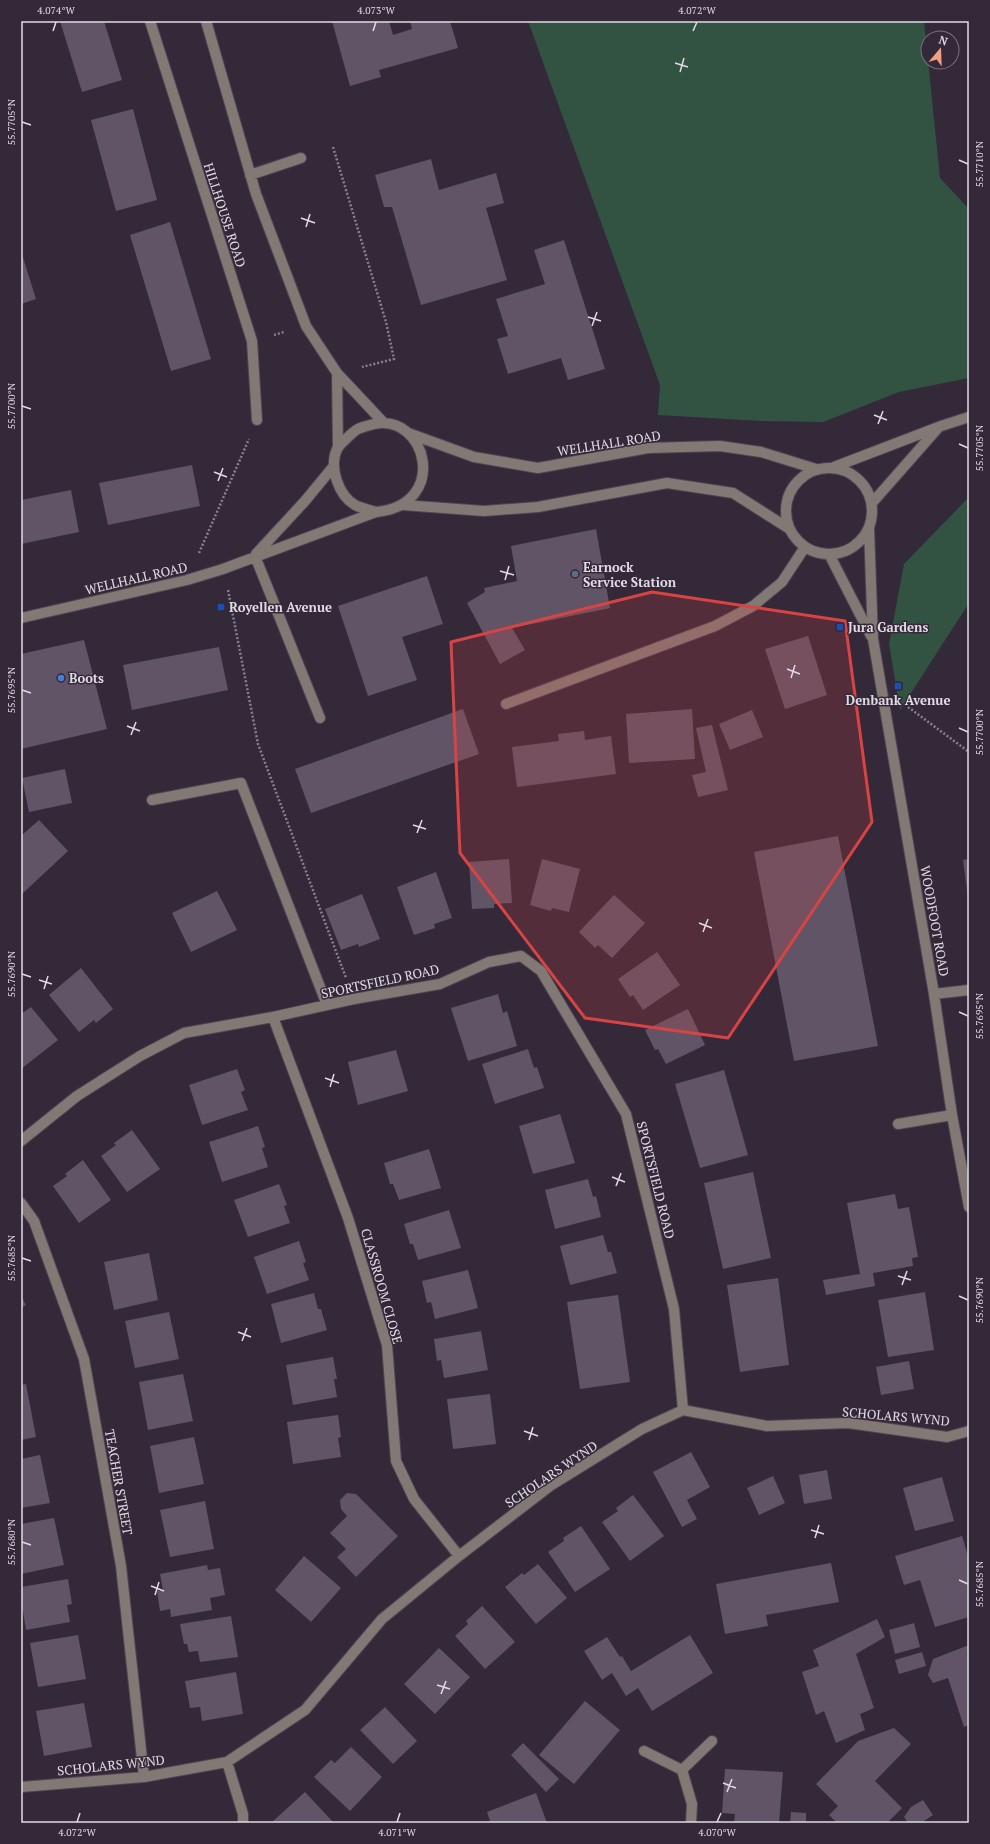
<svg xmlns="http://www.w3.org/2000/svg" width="990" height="1844" viewBox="0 0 990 1844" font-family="'PT Serif',serif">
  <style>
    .green { fill: #325342 }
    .building { fill: #605466 }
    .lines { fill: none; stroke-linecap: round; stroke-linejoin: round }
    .minor-casing { stroke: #504554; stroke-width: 12 }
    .path { stroke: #89808d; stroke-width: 2.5; stroke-dasharray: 2 2; stroke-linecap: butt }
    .minor { stroke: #837974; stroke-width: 10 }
    .marked { fill: #d84344; fill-opacity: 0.2; stroke: #d84344; stroke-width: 3; stroke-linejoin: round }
    .ticks { fill: none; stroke: #e1dae4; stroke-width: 1.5 }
    .service-dot { fill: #5c6f8a; stroke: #342939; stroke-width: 1.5 }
    .transit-dot { fill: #1a4fb4; stroke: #342939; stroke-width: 1.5 }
    .shop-dot { fill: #3f7fe0; stroke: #342939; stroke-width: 1.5 }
    .labels { text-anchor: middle; stroke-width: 3; stroke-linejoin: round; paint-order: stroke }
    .street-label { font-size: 13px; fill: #e1dae4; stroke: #342939 }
    .poi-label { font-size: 13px; font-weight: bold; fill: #e1dae4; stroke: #342939; text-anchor: start }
    .neatline { fill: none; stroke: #e1dae4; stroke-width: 1.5 }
    .ticks-label { font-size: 10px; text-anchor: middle; fill: #e1dae4 }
  </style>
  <rect width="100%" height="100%" fill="#342939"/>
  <path class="green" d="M528,21H924L940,178L969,209V378L899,392L823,422L761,421L658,415L660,385Z
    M969,497V603L900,710L889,644L904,564Z"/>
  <path class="building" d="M60,21H104L122,80L82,92Z
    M332,21H389L393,35L412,29L410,21H450L458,48L379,70L381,77L350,86Z
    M133,109L157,200L116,211L91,120Z
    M431,159L439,190L496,173L504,203L486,208L507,280L421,305L392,207H384L375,175Z
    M170,222L211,359L171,371L130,235Z
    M564,240L605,369L568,380L561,358L508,374L497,339L508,336L496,299L545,284L534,250Z
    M21,251L36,299L21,304Z
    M192,465L200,506L108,525L99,483Z
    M71,490L79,532L21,544V500Z
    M596,529L610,608L512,628L525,650L500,664L467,603L485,592L484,588L517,581L511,546Z
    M427,576L443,624L402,637L417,680L368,696L338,606Z
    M808,636L827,695L785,709L765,649Z
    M84,640L107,729L21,749V654Z
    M219,647L228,690L132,710L123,665Z
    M463,709L479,754L311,813L295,769Z
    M692,709L695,759L629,763L626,714Z
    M752,710L763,737L730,750L719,724Z
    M712,725L728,790L698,797L692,775L706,772L696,728Z
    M584,731L585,740L611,736L616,774L517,787L512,747L559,741L558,734Z
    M65,769L72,803L29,812L22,778Z
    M39,820L68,851L21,895V836Z
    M838,836L878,1046L794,1061L754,852Z
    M509,859L512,903L494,904V908L472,909L469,862Z
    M542,859L580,869L569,912L552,908L551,911L530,905Z
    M969,859V897H968L963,860Z
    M436,872L452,918L434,924L435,928L414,935L397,887Z
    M217,891L237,930L191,952L172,913Z
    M362,894L380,939L359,947L358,944L341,950L325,909Z
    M614,895L645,923L612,958L598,945L595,948L579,932Z
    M657,952L680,985L643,1010L633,995L630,997L618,979Z
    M81,968L113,1009L96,1023L94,1020L79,1032L49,995Z
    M498,994L503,1013L507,1011L517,1046L468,1061L451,1008Z
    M31,1007L58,1040L21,1069V1014Z
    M688,1009L705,1045L666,1064L658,1049L655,1050L645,1030Z
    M528,1049L534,1068L537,1067L544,1088L495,1104L482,1064Z
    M396,1050L408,1091L358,1105L348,1062Z
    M237,1069L245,1090L241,1092L248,1110L202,1125L189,1085Z
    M724,1070L748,1155L700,1168L675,1084Z
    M560,1114L575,1163L533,1174L519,1126Z
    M258,1126L265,1147L262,1148L268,1167L222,1182L209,1142Z
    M132,1130L160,1169L127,1192L101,1156L116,1145L114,1143Z
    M429,1149L441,1188L399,1200L393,1184H390L384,1163Z
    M83,1160L111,1200L79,1223L53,1186L67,1176L65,1174Z
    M753,1172L771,1258L723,1269L704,1183Z
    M588,1179L593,1197L596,1196L601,1217L555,1229L545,1190Z
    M279,1184L287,1205L284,1206L290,1223L248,1237L234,1200Z
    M895,1194L898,1209L909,1207L918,1257L912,1258L913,1266L873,1273L875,1286L826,1295L823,1280L860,1274L847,1203Z
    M449,1210L461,1248L418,1260L413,1244H410L404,1224Z
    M603,1235L608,1252H611L617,1273L570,1285L560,1246Z
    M299,1241L306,1262L303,1263L309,1280L267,1294L254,1257Z
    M149,1253L158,1300L114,1310L104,1262Z
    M468,1270L478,1308L435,1319L431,1302L427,1303L422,1281Z
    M778,1278L789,1365L740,1372L727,1285Z
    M925,1292L934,1350L888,1357L878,1300Z
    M314,1293L318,1309H321L327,1330L281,1343L271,1304Z
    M618,1295L630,1382L580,1389L567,1302Z
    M21,1296L26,1305L21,1308Z
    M169,1312L179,1359L135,1368L125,1321Z
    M481,1331L488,1370L444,1378L441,1360L437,1361L434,1339Z
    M333,1357L337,1379H334L337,1397L293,1405L286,1365Z
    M909,1361L914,1389L881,1395L876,1367Z
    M183,1374L193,1421L148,1430L139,1382Z
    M26,1384L36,1437L21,1440V1385Z
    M490,1394L496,1444L453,1449L447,1399Z
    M338,1415L341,1437L338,1438L341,1457L293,1464L287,1422Z
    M194,1437L204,1484L159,1493L150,1446Z
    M691,1452L710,1487L687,1500L697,1519L682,1527L653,1472Z
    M40,1455L50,1503L21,1508V1459Z
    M827,1470L832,1499L804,1504L799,1475Z
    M773,1476L785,1503L759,1515L747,1488Z
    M942,1477L954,1521L915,1531L903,1488Z
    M347,1493L356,1494L398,1536L356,1577L337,1557L346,1549L330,1533L347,1516L341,1509L340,1500Z
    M633,1495L664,1536L630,1561L602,1522L618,1511L616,1508Z
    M205,1501L214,1549L170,1557L160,1510Z
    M54,1518L64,1565L21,1574V1524Z
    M581,1526L610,1569L575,1592L548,1552L564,1541L563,1538Z
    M962,1536L969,1559V1617L935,1627L920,1580L904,1585L895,1556Z
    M304,1556L341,1588L311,1622L275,1590Z
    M831,1563L839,1602L766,1615L768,1626L725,1634L716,1584Z
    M538,1564L567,1598L536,1624L505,1587L522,1573L524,1575Z
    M207,1565L208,1570L220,1568L225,1595L210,1598L212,1610L171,1617L170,1609L160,1611L157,1591L163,1590L160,1574Z
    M68,1579L72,1604L67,1605L70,1622L26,1630L21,1599V1587Z
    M482,1606L515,1642L485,1669L455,1636L468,1624L466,1621Z
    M231,1616L238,1657L200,1662L198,1651L189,1652L187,1644H184L180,1624Z
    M877,1619L885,1637L856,1654L874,1708L860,1714L865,1730L836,1743L824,1711L816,1715L802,1672L819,1666L813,1650Z
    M914,1623L920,1647L895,1654L889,1630Z
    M78,1635L86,1679L38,1687L30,1643Z
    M690,1635L713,1673L652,1711L638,1688L626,1696L612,1673L602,1680L584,1651L607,1637L620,1657L622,1656L631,1671Z
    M969,1645V1725L964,1727L948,1678L933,1683L928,1675L933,1659Z
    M439,1648L470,1677L435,1714L404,1684Z
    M922,1652L926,1666L899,1674L895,1660Z
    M236,1672L243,1714L202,1721L200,1707L190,1708L185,1681Z
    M585,1701L620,1730L574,1784L539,1755Z
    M84,1703L92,1747L44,1756L36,1711Z
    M385,1707L417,1741L393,1764L360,1730Z
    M894,1728L911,1744L875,1781L902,1808L887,1823H837L829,1815L838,1806L816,1784L858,1741Z
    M523,1743L559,1779L546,1792L511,1755Z
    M351,1747L382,1777L350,1811L314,1777L331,1760L335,1763Z
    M725,1769L783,1772L779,1823H734L735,1814L722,1813Z
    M305,1792L334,1823H271Z
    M536,1793L547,1823H485L490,1821L487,1812Z
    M923,1800L933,1815L921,1823H908L904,1817L911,1807Z
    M791,1812L806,1813V1823H790Z"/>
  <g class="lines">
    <defs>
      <path id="minor" d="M150,21L252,341L257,420
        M206,21L256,194L306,326L337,373L383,422
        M250,175L301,158
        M337,373L338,448
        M408,433L474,457L538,468L648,448L720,446L761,452L816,469
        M834,467L941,426L969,417
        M786 511a43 43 0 1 1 86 0a43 43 0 1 1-86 0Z
        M872,503L938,428
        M403,505L484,511L538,507L667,483L733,493L788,528
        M869,528L873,639L934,994L952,1115L969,1207
        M256,554L305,501L333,467
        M829,554L871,636
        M255,556L320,718
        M21,618L187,580L223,569L376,512C450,505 427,413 374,424C358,428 357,428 345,440C343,442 339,445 337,449C329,467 338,495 355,505C361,508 369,510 376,512
        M506,704L715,626L753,606L782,582L805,547
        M152,800L241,783L327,1005
        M934,994L969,990
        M273,1017L348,1218L387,1345L396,1461L414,1499L459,1556
        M898,1124L952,1115
        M21,1141L77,1096L140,1056L184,1033L273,1017L354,999L440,984L489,962L521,956L541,971L626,1114L674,1309L683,1410
        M21,1203L34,1221L84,1359L121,1566L144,1777
        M644,1751L682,1770
        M227,1762L243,1814V1823
        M21,1787L144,1777L227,1762L305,1710L382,1619L459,1556L550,1486L642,1429L683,1410L767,1426L848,1423L947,1437L969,1431
        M691,1823L692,1804L682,1770L712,1741"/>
    </defs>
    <use href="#minor" class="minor-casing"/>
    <path class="path" d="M333,147L386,322L394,359L362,367
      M274,335L284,332
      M199,553L249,439
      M228,590L258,744L346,978
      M908,707L969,752"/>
    <use href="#minor" class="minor"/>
  </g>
  <path class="marked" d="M652,592L845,621L872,822L728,1038L585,1018L460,853L451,642Z"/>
  <path class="ticks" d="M53,31L56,22M373,31L376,22M693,31L697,22M675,63L688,67M680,72L684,58M22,122L31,125M959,160L968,164M301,218L315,223M306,227L310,214M588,317L601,321M592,326L597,312M22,406L31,409M874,415L887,420M878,424L883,411M959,444L968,448M214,472L227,477M218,481L223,468M500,571L514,575M505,580L509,566M787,669L800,674M791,678L795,665M22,690L31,693M127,726L140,731M959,728L968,732M131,735L136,722M413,825L426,829M417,833L422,820M699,923L712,928M703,932L708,919M22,974L31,977M39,980L52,984M44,989L48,976M959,1012L968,1016M325,1078L339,1083M330,1087L334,1074M612,1177L625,1182M616,1186L621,1173M22,1258L31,1261M898,1276L911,1280M902,1285L907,1271M959,1296L968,1300M238,1332L251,1337M242,1341L247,1328M524,1431L538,1436M529,1440L533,1427M811,1530L824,1534M815,1538L819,1525M22,1542L31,1545M959,1580L968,1584M151,1586L164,1591M155,1595L159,1582M437,1685L450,1689M441,1694L446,1681M723,1783L736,1788M727,1792L732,1779M77,1822L80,1813M397,1822L400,1813M717,1822L721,1813"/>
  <circle class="service-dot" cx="575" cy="574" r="4"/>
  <g class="transit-dot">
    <rect x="217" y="603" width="8" height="8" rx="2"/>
    <rect x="836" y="623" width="8" height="8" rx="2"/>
    <rect x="894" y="682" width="8" height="8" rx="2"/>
  </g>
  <circle class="shop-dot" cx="61" cy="678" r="4"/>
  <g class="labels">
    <g class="street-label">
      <text transform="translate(225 215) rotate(72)" y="5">HILLHOUSE ROAD</text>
      <text transform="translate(609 443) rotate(-9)" y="5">WELLHALL ROAD</text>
      <text transform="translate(136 578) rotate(-13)" y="5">WELLHALL ROAD</text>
      <text transform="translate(935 921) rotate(80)" y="5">WOODFOOT ROAD</text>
      <text transform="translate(380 981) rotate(-12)" y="5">SPORTSFIELD ROAD</text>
      <text transform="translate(656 1180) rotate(76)" y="5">SPORTSFIELD ROAD</text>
      <text transform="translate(382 1286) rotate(74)" y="5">CLASSROOM CLOSE</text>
      <text transform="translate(896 1416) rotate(5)" y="5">SCHOLARS WYND</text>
      <text transform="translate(551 1474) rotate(-34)" y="5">SCHOLARS WYND</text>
      <text transform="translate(119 1482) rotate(80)" y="5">TEACHER STREET</text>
      <text transform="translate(111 1765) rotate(-6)" y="5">SCHOLARS WYND</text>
    </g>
    <g class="poi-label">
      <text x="583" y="572">Earnock<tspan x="583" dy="15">Service Station</tspan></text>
      <text x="229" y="612">Royellen Avenue</text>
      <text x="848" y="632">Jura Gardens</text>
      <text x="69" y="683">Boots</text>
      <text x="898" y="705" text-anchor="middle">Denbank Avenue</text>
    </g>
  </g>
  <rect width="990" height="1844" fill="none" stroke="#342939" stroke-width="44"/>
  <g transform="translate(940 50) rotate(19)"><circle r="19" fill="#342939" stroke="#79707d"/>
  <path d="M0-3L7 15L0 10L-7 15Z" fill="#f3a082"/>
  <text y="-6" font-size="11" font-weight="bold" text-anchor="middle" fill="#e1dae4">N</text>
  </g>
  <rect x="22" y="22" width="946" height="1800" class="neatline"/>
  <g class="ticks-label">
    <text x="56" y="14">4.074°W</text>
    <text x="376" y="14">4.073°W</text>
    <text x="697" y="14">4.072°W</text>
    <text transform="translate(11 122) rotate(-90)" y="4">55.7705°N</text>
    <text transform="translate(979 164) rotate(-90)" y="4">55.7710°N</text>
    <text transform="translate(11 406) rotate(-90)" y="4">55.7700°N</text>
    <text transform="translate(979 448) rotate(-90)" y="4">55.7705°N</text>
    <text transform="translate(11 690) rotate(-90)" y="4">55.7695°N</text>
    <text transform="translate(979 732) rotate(-90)" y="4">55.7700°N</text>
    <text transform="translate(11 974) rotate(-90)" y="4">55.7690°N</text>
    <text transform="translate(979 1016) rotate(-90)" y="4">55.7695°N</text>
    <text transform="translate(11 1258) rotate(-90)" y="4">55.7685°N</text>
    <text transform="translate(979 1300) rotate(-90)" y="4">55.7690°N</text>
    <text transform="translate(11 1542) rotate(-90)" y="4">55.7680°N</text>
    <text transform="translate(979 1584) rotate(-90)" y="4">55.7685°N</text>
    <text x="77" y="1836">4.072°W</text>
    <text x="397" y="1836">4.071°W</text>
    <text x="717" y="1836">4.070°W</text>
  </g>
</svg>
